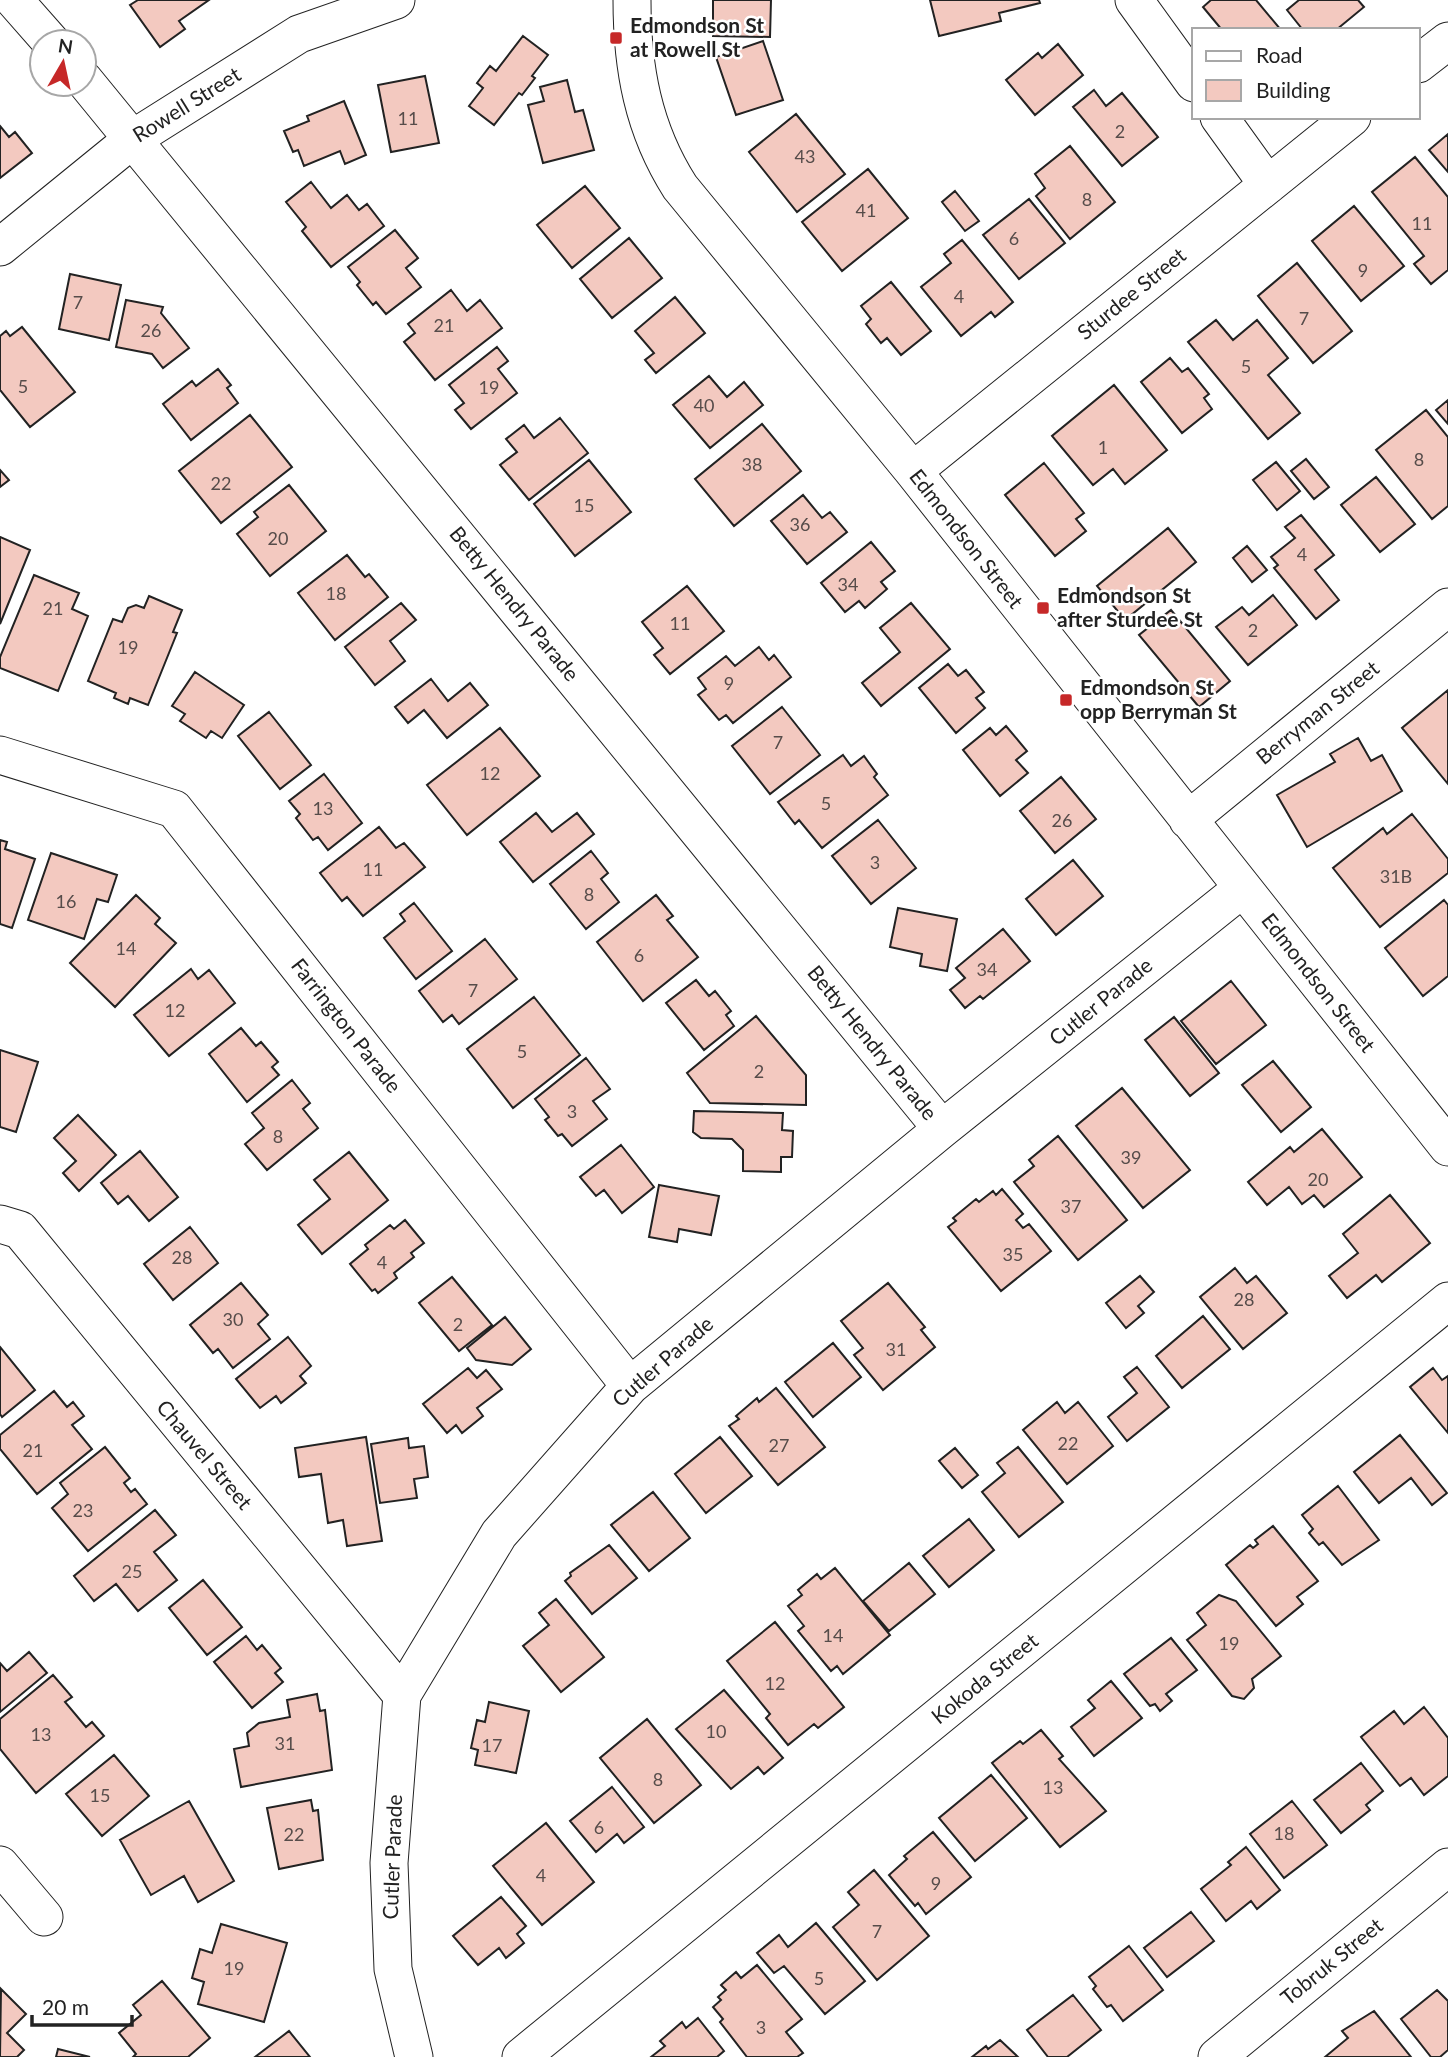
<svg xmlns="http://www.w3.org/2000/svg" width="1448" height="2057" viewBox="0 0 1448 2057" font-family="Lato,sans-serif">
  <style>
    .building { fill: #f3c9c0; stroke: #222; stroke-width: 2 }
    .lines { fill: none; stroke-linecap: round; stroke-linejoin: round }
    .minor-casing { stroke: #222; stroke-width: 39 }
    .minor { stroke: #fff; stroke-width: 37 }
    .poi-dot { fill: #c62828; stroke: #fff; stroke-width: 2.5 }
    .labels { text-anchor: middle; stroke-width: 5; stroke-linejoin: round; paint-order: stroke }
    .number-label { font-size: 18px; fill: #564c4a }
    .poi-label { font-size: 21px; font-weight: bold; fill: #222; stroke: #fff; text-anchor: start }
    .street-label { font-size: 21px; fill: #222; stroke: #fff }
  </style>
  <rect width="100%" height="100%" fill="#fff"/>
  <path class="building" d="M138,0H209L179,21L185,29L160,47L130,5Z
    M713,0H771L770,37L713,36Z
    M930,0H1039L1040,3L999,13L1001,21L939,36Z
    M1211,0H1256L1281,30H1222L1203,7Z
    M1299,0H1358L1364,7L1336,30H1303L1287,10Z
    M523,36L548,55L532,76L535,78L522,95L519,93L494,125L469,106L483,88L477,83L490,66L496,71Z
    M763,41L783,100L736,115L716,57Z
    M1058,44L1083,75L1035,115L1006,80L1038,53L1042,58Z
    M425,76L439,143L391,152L378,85Z
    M567,80L575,112L583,110L594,150L543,163L528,105L544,101L540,87Z
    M1094,90L1106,106L1122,93L1158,137L1122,166L1073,107Z
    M344,101L366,155L345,164L340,151L304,166L298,150L293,152L284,131L309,121L307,116Z
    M796,114L845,174L797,212L749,152Z
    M0,126L9,137L15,132L32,153L0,178Z
    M1448,134V172L1429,150Z
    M1070,146L1115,202L1070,239L1036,196L1045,188L1035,174Z
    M1415,157L1448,197V270L1431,284L1414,264L1424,256L1372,192Z
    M868,169L908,218L842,271L802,222Z
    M311,182L331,208L347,195L359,210L367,204L384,226L331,267L302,231L306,227L286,202Z
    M585,186L620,228L572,268L537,225Z
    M955,191L979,221L965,231L942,202Z
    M1029,199L1065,243L1019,279L983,235Z
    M1354,206L1404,266L1361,301L1312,241Z
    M395,230L418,258L406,268L421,287L386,314L376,302L373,305L357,285L360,282L348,267Z
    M629,238L662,278L612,318L580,279Z
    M962,240L1013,302L995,317L991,312L961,336L921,287L951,263L944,254Z
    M1297,263L1352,331L1313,363L1258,296Z
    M70,274L121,285L109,340L59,329Z
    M891,282L931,331L901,355L887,338L881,343L866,324L871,319L861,306Z
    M451,290L467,311L480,300L502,328L435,380L404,342L415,333L408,324Z
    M675,297L705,333L656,373L645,360L654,353L635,331Z
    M126,300L163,307L161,313L189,348L163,368L152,354L116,347Z
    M1216,320L1233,340L1257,320L1288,358L1268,375L1300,413L1268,439L1188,342Z
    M22,327L75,392L30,427L0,390V336L6,331L10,336Z
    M497,347L508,361L498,369L517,393L471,429L455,410L464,403L449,385Z
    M1170,358L1182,372L1188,368L1209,394L1204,398L1212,409L1182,433L1141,382Z
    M218,369L231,385L227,388L238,403L191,440L163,404L192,381L196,386Z
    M709,376L727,397L744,382L763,405L710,448L673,405Z
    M1114,385L1167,450L1125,484L1113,469L1093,485L1052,436Z
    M1448,400V424L1436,410Z
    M1426,410L1448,437V506L1432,519L1376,450Z
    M250,415L292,467L221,523L179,471Z
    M560,418L588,453L529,500L500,465L517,452L506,439L524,425L534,438Z
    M762,424L801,471L734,526L695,479Z
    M1306,459L1329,487L1314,499L1291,471Z
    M589,460L631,512L575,556L534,504Z
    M1276,462L1300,491L1277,510L1253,480Z
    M1044,463L1084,513L1076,519L1086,531L1055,556L1005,495Z
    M0,470L9,480L0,487Z
    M1376,477L1415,524L1380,552L1341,505Z
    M289,485L326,531L270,576L237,534L258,517L254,512Z
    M803,495L822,518L830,512L847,532L807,564L771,521Z
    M1301,515L1334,555L1315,570L1339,600L1316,619L1274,568L1278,565L1271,557L1295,538L1285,527Z
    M1168,528L1196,562L1125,620L1097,586Z
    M0,537L30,550L0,624Z
    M871,542L895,571L881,582L887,589L865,608L859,601L845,612L821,583Z
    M1247,546L1267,570L1252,582L1233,558Z
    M347,555L365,577L369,574L388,597L335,640L298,593Z
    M34,575L79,593L72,609L88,616L58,691L0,668V657Z
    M687,586L724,631L670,674L654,655L663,648L642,622Z
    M1273,595L1297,625L1248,665L1216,627L1242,607L1249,615Z
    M149,596L182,610L173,632L177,633L148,705L130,698L128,704L114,698L116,693L88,681L113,619L122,622L128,608L136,605L144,608Z
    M401,603L416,620L390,641L405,661L375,685L345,647Z
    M911,603L950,649L881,706L862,683L900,652L880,628Z
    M1171,610L1230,681L1199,707L1139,635Z
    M759,647L769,660L774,655L791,677L733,723L726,715L719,720L698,695L706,689L698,678L726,656L735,666Z
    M948,664L958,676L966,670L984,692L976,698L985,708L956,733L919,688Z
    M195,672L244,705L222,738L211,731L206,738L180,721L185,714L172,706Z
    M431,679L448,701L470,683L488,705L447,738L424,710L408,723L395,707Z
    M1448,690V784L1402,728Z
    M782,707L820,755L770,794L732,746Z
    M269,712L311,765L280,789L238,736Z
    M1006,726L1027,751L1016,760L1028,773L1000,796L963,750L990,728L996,735Z
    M500,728L540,776L467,835L427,785Z
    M1358,738L1371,761L1382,755L1402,791L1307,847L1277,795L1335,762L1330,754Z
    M843,755L851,766L864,756L877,774L874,777L888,795L822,848L799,820L795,824L778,802Z
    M324,774L362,823L328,850L318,837L313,840L296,818L300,814L289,801Z
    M1061,777L1096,819L1055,853L1020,811Z
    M536,813L552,832L577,813L594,834L533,882L500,842Z
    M1412,814L1448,859V873L1380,927L1333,868L1383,828L1387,834Z
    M878,820L916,868L871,904L832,856Z
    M379,827L396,848L404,843L425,867L363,916L347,897L342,901L320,873Z
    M0,840L7,842L5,849L35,859L12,928L0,924Z
    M591,851L608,873L601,879L619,902L586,929L550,884Z
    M51,853L117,875L108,902L97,899L84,939L28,920Z
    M1073,860L1103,896L1056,935L1026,899Z
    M136,895L160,918L155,924L176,943L115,1007L70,963Z
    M656,895L673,916L667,920L698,957L643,1001L597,942Z
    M1444,900L1448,905V976L1423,996L1385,948Z
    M414,903L452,951L416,979L384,938L405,921L400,914Z
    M898,908L957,919L947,971L920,966L922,954L890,947Z
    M1003,929L1030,961L983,999L980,996L965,1008L950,990L965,978L956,968Z
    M485,939L517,979L459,1024L452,1015L443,1022L419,991Z
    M191,969L198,979L209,970L235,1003L169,1056L134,1015Z
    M696,980L709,996L715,991L731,1011L726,1015L734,1026L704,1050L666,1003Z
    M1231,981L1266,1025L1216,1064L1181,1021Z
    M534,997L580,1055L513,1108L467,1049Z
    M756,1016L806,1075V1105L710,1103L687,1073Z
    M1174,1017L1219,1073L1190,1096L1145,1040Z
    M241,1028L256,1046L261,1042L278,1062L272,1067L279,1075L247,1102L209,1054Z
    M0,1050L38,1062L16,1132L0,1127Z
    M586,1058L610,1089L593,1101L607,1119L572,1146L562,1134L558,1136L545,1120L549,1117L535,1099Z
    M1273,1061L1311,1107L1281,1132L1242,1085Z
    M292,1080L310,1103L303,1109L318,1128L267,1170L245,1144L264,1128L252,1113Z
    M1122,1088L1190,1170L1143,1208L1076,1126Z
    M694,1111L783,1113L782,1130L793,1131L792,1157H781V1172L743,1171V1150L732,1139L701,1138L693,1132Z
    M78,1115L116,1155L79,1191L63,1173L76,1161L54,1138Z
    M1322,1129L1362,1177L1324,1207L1314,1195L1302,1204L1289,1187L1267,1205L1248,1182L1290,1147L1294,1152Z
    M1058,1136L1127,1220L1078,1260L1014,1182L1034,1166L1029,1160Z
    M621,1145L654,1187L622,1213L604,1190L596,1196L580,1177Z
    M140,1151L178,1197L149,1221L128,1196L118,1204L101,1183Z
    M349,1152L388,1200L322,1254L298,1225L330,1199L314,1180Z
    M659,1185L719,1196L711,1235L679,1229L677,1242L649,1237Z
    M1002,1189L1023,1214L1016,1220L1023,1228L1029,1224L1051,1251L1001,1291L948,1227L956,1221L953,1218L976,1199L979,1202L993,1191L996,1195Z
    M1390,1195L1430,1243L1382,1282L1376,1275L1347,1298L1329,1276L1358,1253L1343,1234Z
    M405,1220L424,1243L411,1253L414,1257L394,1273L397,1278L378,1293L375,1289L372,1291L350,1264L368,1249L365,1245L390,1225L394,1229Z
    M190,1227L218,1263L173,1300L144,1264Z
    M1235,1268L1247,1283L1256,1276L1287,1313L1243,1349L1200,1297Z
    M1140,1276L1154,1292L1138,1306L1144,1313L1126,1328L1106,1303Z
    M452,1277L492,1325L459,1351L419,1303Z
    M241,1283L268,1315L258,1324L270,1339L233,1368L218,1349L213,1353L190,1325Z
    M888,1283L925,1327L921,1330L935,1347L883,1390L854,1355L863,1348L841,1321Z
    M1203,1316L1230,1349L1182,1388L1156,1356Z
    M505,1317L531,1349L512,1365L476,1360L467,1348Z
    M288,1337L311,1366L300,1376L306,1383L281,1403L276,1396L260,1408L236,1379Z
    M833,1343L861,1377L813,1417L785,1382Z
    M0,1347L35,1390L2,1417L0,1414Z
    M1137,1367L1169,1407L1127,1441L1108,1417L1137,1393L1124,1377Z
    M468,1368L477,1378L486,1370L502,1389L477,1408L483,1416L462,1433L456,1425L447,1433L423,1404Z
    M1433,1368L1442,1380L1448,1376V1433L1410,1387Z
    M776,1388L825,1447L778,1485L729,1426L739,1419L736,1416L757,1398L759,1402Z
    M54,1391L67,1407L73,1402L84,1416L72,1425L92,1449L37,1494L0,1449V1435Z
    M1057,1402L1065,1413L1078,1402L1113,1446L1067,1484L1023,1430Z
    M1400,1435L1447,1493L1432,1505L1411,1478L1379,1503L1354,1472Z
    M366,1437L382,1541L347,1546L343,1520L328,1523L321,1474L299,1477L295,1448Z
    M720,1437L752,1476L706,1513L675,1474Z
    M408,1438L409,1448L424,1446L428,1477L414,1479L417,1498L380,1503L371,1444Z
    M105,1447L130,1478L124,1483L131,1492L135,1489L147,1504L88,1551L52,1508L68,1494L60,1483Z
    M1018,1447L1063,1502L1019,1537L982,1492L1005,1473L997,1463Z
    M955,1448L978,1475L962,1488L939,1461Z
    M1338,1486L1379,1540L1342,1565L1323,1542L1319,1545L1309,1533L1313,1529L1302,1515Z
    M653,1492L690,1538L649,1571L611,1525Z
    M155,1510L176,1535L154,1552L177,1580L138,1611L116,1584L94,1601L74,1576Z
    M969,1519L994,1550L949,1587L923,1556Z
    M1273,1526L1318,1581L1297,1597L1303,1604L1276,1626L1226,1565L1250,1545L1253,1548L1258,1544L1255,1540Z
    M609,1545L637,1578L592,1614L565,1581L571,1576L570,1573Z
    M909,1563L935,1594L889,1631L863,1601Z
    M835,1568L890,1635L843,1674L837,1666L831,1671L798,1631L804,1626L788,1606L802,1595L798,1590L817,1574L821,1579Z
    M203,1580L242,1627L207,1655L169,1608Z
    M1219,1595L1236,1601L1281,1656L1252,1679L1254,1688L1244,1699L1232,1696L1187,1640L1206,1625L1197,1613Z
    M556,1599L604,1657L561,1692L523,1646L549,1625L539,1613Z
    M775,1622L844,1707L818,1728L814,1724L788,1745L766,1718L770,1714L727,1661Z
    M246,1636L257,1650L262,1645L281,1668L275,1673L283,1682L252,1708L214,1662Z
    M1171,1638L1197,1670L1166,1694L1172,1701L1160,1711L1155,1704L1150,1706L1124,1674Z
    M29,1652L47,1673L0,1712V1663L7,1671Z
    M53,1675L72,1697L65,1702L86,1727L92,1722L104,1736L36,1793L0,1749V1719Z
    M1111,1681L1142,1718L1094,1756L1071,1727L1095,1708L1088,1700Z
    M724,1690L783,1758L764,1774L758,1767L731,1789L676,1729Z
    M317,1694L320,1711L325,1710L332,1770L241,1787L234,1749L249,1746L247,1733L259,1723L290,1717L287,1700Z
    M489,1702L529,1711L516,1773L475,1765L478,1750L471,1748L477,1720L485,1722Z
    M1424,1707L1448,1738V1776L1424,1795L1411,1778L1400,1786L1361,1737L1394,1711L1404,1724Z
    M647,1719L701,1785L654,1823L600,1758Z
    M1041,1730L1063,1756L1059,1759L1106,1811L1060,1847L992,1763L1020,1741L1023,1744Z
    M114,1755L149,1796L102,1836L66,1794Z
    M1361,1763L1383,1791L1366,1805L1370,1810L1341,1833L1314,1800Z
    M991,1775L1027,1818L975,1861L939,1818Z
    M612,1787L644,1827L624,1843L617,1834L596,1852L570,1821Z
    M311,1800L313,1811L318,1810L323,1860L279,1869L267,1808Z
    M189,1801L234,1881L198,1902L184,1876L151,1895L120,1840Z
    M1292,1801L1327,1845L1284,1878L1250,1834Z
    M546,1823L594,1882L542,1925L493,1866Z
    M933,1832L971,1877L926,1914L918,1903L915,1906L889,1875L907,1859L904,1856Z
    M1246,1847L1280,1890L1257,1909L1251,1901L1226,1921L1201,1889L1231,1865L1228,1862Z
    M874,1870L929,1936L877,1980L833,1927L859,1905L848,1892Z
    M501,1897L526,1926L517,1934L524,1943L506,1958L499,1948L478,1965L453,1936Z
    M1191,1912L1214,1941L1167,1977L1144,1948Z
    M816,1923L865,1981L825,2014L784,1966L774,1973L757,1953L779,1935L788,1947Z
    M221,1924L287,1943L264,2022L198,2004L204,1982L192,1978L200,1949L212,1953Z
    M1129,1946L1163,1990L1123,2021L1111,2005L1107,2007L1093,1989L1096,1986L1089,1977Z
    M757,1965L802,2019L786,2032L803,2053L797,2057H747L720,2022L723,2019L713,2007L721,2000L718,1997L726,1990L721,1985L736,1972L741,1978Z
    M162,1981L210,2038L188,2057H133L136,2054L119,2033L141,2015L133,2005Z
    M1,1989L26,2014L7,2033L24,2050L17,2057H0Z
    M1437,1990L1448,2001V2050L1440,2057H1431L1401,2019Z
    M1073,1995L1101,2030L1067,2057H1048L1027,2030Z
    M1374,2011L1411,2057H1325L1348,2038L1342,2031Z
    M698,2018L724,2051L717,2057H651L665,2046L660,2041L682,2022L686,2028Z
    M289,2031L310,2057H255Z
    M1000,2040L1018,2057H972L986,2046L988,2049Z
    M58,2049L90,2057H56Z"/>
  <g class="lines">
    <defs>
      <path id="minor" d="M14,0L51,42
        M632,0C632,68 643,129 680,187L913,471L1448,1147
        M1134,0L1194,83
        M1418,64L1448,41
        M84,80L942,1129
        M1219,117L1268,185
        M0,247L134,138L299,34L396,0
        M913,471L1352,117
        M0,755L174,809L630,1386
        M1188,820L1448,607
        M0,1224L20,1230L402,1695
        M0,1865L44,1917
        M414,2057L393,1969L389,1863L402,1695L499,1534L630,1386L942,1129L1243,888
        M521,2057L1448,1301
        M1217,2057L1448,1867"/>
    </defs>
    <use href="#minor" class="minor-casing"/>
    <use href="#minor" class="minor"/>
  </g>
  <g class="poi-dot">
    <rect x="609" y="31" width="14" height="14" rx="3.5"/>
    <rect x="1036" y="601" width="14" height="14" rx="3.5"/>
    <rect x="1059" y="693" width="14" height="14" rx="3.5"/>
  </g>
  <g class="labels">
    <g class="number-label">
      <text x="408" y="125">11</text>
      <text x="1120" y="138">2</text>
      <text x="805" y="163">43</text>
      <text x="1087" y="206">8</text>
      <text x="866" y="217">41</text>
      <text x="1422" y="230">11</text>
      <text x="1014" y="245">6</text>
      <text x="1363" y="277">9</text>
      <text x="959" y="303">4</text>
      <text x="78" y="309">7</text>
      <text x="1304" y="325">7</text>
      <text x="444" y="332">21</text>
      <text x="151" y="337">26</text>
      <text x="1246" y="373">5</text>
      <text x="23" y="393">5</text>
      <text x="489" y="394">19</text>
      <text x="704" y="412">40</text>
      <text x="1103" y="454">1</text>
      <text x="1419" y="466">8</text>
      <text x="752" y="471">38</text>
      <text x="221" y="490">22</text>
      <text x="584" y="512">15</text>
      <text x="800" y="531">36</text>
      <text x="278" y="545">20</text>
      <text x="1302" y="561">4</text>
      <text x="848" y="591">34</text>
      <text x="336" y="600">18</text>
      <text x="53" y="615">21</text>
      <text x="680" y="630">11</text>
      <text x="1253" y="637">2</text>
      <text x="128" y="654">19</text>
      <text x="729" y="690">9</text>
      <text x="778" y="749">7</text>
      <text x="490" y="780">12</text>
      <text x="826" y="810">5</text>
      <text x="323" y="815">13</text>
      <text x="1062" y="827">26</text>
      <text x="875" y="869">3</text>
      <text x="373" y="876">11</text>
      <text x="1396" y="883">31B</text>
      <text x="589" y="901">8</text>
      <text x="66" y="908">16</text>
      <text x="126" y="955">14</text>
      <text x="639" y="962">6</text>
      <text x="987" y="976">34</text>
      <text x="473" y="997">7</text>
      <text x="175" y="1017">12</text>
      <text x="522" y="1058">5</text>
      <text x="759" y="1078">2</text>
      <text x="572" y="1118">3</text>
      <text x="278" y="1143">8</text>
      <text x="1131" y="1164">39</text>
      <text x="1318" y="1186">20</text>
      <text x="1071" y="1213">37</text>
      <text x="1013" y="1261">35</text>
      <text x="182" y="1264">28</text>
      <text x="382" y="1269">4</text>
      <text x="1244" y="1306">28</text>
      <text x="233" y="1326">30</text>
      <text x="458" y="1331">2</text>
      <text x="896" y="1356">31</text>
      <text x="1068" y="1450">22</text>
      <text x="779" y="1452">27</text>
      <text x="33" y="1457">21</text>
      <text x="83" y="1517">23</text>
      <text x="132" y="1578">25</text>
      <text x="833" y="1642">14</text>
      <text x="1229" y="1650">19</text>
      <text x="775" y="1690">12</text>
      <text x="716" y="1738">10</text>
      <text x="41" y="1741">13</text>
      <text x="285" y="1750">31</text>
      <text x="492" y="1752">17</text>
      <text x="658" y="1786">8</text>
      <text x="1053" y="1794">13</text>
      <text x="100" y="1802">15</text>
      <text x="599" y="1834">6</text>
      <text x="1284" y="1840">18</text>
      <text x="294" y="1841">22</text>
      <text x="541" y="1882">4</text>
      <text x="936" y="1890">9</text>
      <text x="877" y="1938">7</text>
      <text x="234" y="1975">19</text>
      <text x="819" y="1985">5</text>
      <text x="761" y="2034">3</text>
    </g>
    <g class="poi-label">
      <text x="630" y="33">Edmondson St<tspan x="630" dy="24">at Rowell St</tspan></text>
      <text x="1057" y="603">Edmondson St<tspan x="1057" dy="24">after Sturdee St</tspan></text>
      <text x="1080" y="695">Edmondson St<tspan x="1080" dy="24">opp Berryman St</tspan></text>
    </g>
    <g class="street-label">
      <text transform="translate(187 105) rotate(-32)" y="7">Rowell Street</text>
      <text transform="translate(1132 294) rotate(-39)" y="7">Sturdee Street</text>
      <text transform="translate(966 539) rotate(52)" y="7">Edmondson Street</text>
      <text transform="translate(514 604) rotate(51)" y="7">Betty Hendry Parade</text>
      <text transform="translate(1318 713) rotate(-39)" y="7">Berryman Street</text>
      <text transform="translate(1318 983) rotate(52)" y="7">Edmondson Street</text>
      <text transform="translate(1101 1002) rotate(-39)" y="7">Cutler Parade</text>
      <text transform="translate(346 1026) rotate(52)" y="7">Farrington Parade</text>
      <text transform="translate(872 1043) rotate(51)" y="7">Betty Hendry Parade</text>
      <text transform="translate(663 1362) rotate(-41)" y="7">Cutler Parade</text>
      <text transform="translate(204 1455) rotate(50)" y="7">Chauvel Street</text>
      <text transform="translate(985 1679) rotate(-39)" y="7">Kokoda Street</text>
      <text transform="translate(393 1857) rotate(-88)" y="7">Cutler Parade</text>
      <text transform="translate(1332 1962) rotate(-39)" y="7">Tobruk Street</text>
    </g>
  </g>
  <rect x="1192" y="28" width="228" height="91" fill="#ffffff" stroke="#a7a7a7" stroke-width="2"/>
  <rect x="1206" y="51" width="35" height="10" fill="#ffffff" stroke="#a7a7a7" stroke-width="2"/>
  <text x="1256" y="63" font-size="21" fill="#222222">Road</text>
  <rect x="1206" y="80" width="35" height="21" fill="#f3c9c0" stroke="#a7a7a7" stroke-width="2"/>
  <text x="1256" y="98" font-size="21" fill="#222222">Building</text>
  <g transform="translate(63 63) rotate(9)"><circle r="33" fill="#ffffff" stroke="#a7a7a7" stroke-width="2"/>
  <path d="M0-5L12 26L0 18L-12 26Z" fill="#c62828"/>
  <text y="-10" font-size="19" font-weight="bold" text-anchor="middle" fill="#222222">N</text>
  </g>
  <path d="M32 2015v10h100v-10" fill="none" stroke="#222222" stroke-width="3.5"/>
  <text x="42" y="2015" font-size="21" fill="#222222" stroke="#ffffff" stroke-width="5" paint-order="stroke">20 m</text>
</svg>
